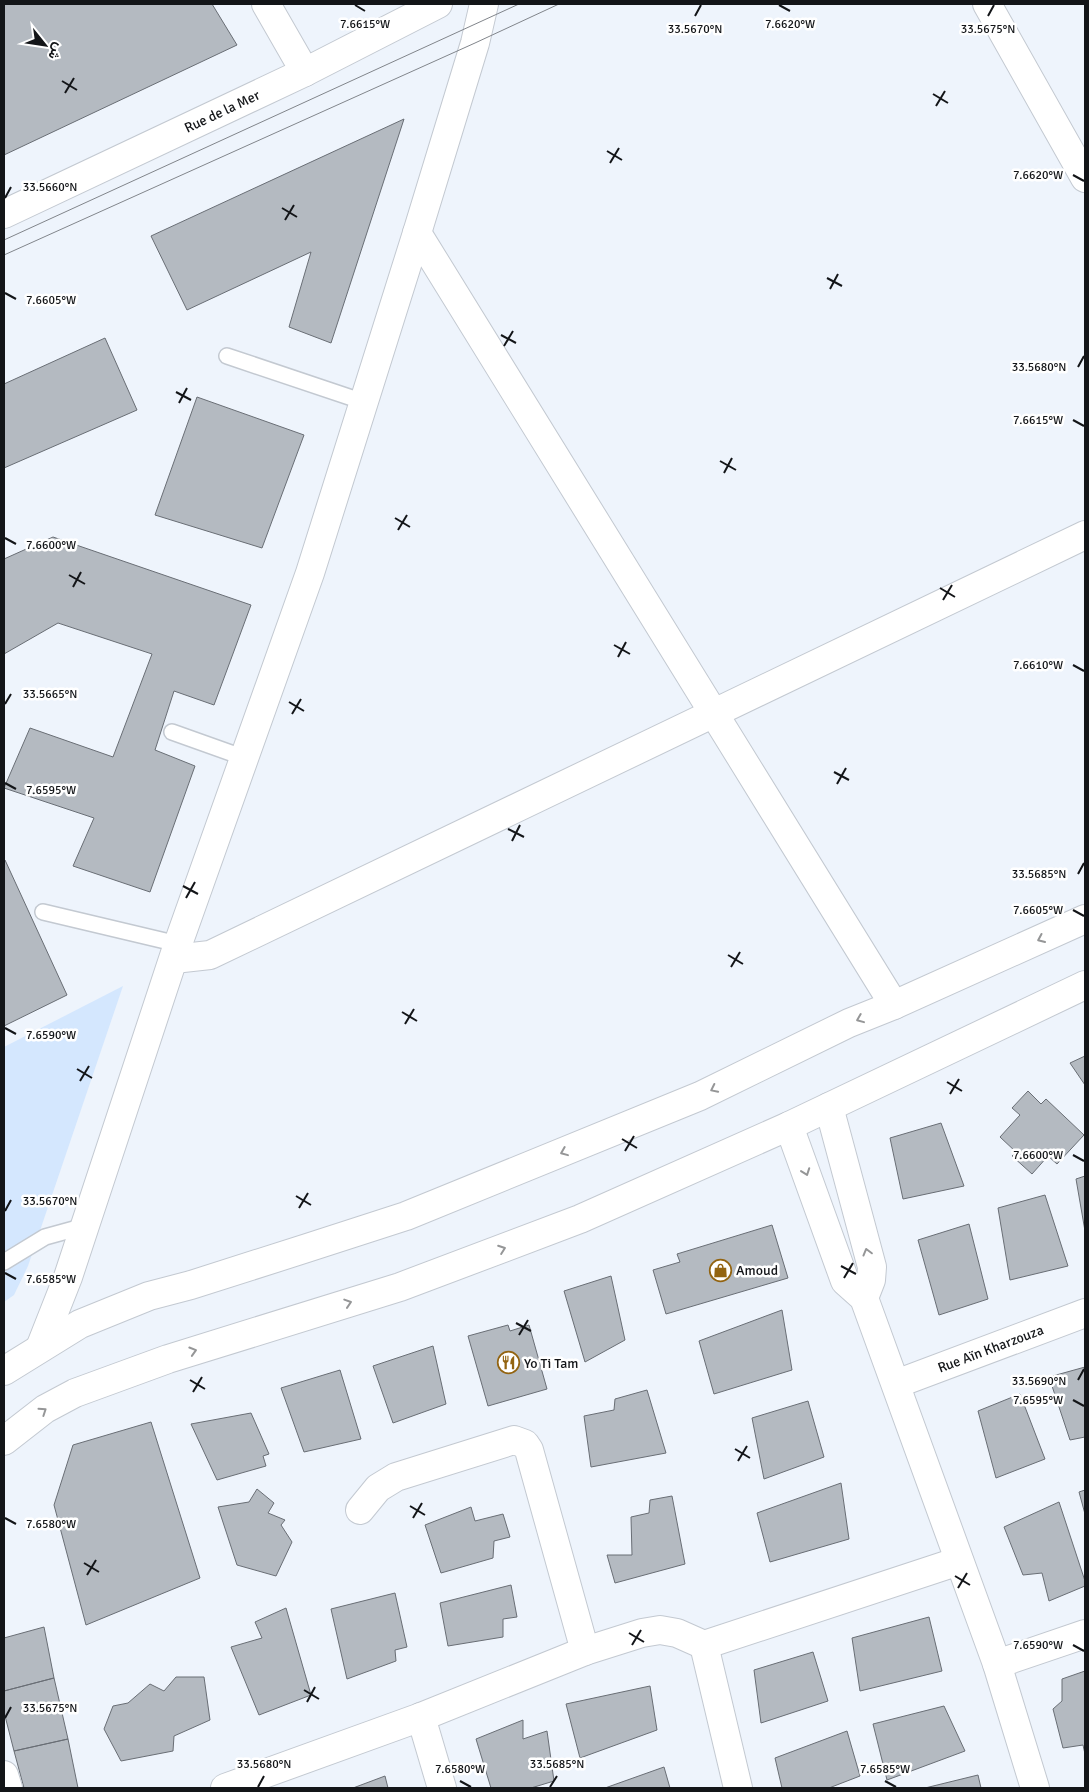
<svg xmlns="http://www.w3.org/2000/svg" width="1089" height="1792" viewBox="0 0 1089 1792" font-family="Signika,Vazirmatn,sans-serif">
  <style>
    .green { fill: #d4e7fe }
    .building { fill: #b4bac1; stroke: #696e75 }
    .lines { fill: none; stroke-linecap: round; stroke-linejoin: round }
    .lane-casing { stroke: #c3c9d1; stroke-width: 18 }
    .street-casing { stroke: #c3c9d1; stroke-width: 30 }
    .secondary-casing { stroke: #c3c9d1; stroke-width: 30 }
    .lane { stroke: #fff; stroke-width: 15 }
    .street { stroke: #fff; stroke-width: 28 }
    .secondary { stroke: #fff; stroke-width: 28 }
    .tram { stroke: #81858b; stroke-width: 1 }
    .oneway { stroke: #959697 }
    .ticks { fill: none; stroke: #131518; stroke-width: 2 }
    .labels { text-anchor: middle; stroke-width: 5; stroke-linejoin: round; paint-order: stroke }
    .street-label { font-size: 14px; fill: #131518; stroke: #fff }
    .poi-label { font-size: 14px; fill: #131518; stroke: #fff; text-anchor: start }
    .ticks-label { font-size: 12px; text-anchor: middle; fill: #131518; stroke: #fff; stroke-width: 5; stroke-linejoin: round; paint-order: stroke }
  </style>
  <rect width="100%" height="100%" fill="#eef4fc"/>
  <path class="green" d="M123,986L28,1266L14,1295L4,1302V1047Z"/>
  <path class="building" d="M4,4H212L237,45L4,155Z
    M404,119L331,343L289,327L311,252L187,310L151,236Z
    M105,338L137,410L4,468V384Z
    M197,397L304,435L262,548L155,515Z
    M53,537L251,605L214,705L174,691L155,750L195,766L150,892L73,866L94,818L4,788L30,728L113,757L152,654L58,623L4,654V559Z
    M5,860L67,995L4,1026V861Z
    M1085,1056V1085L1070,1063Z
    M1028,1091L1041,1104L1046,1099L1084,1135L1057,1164L1048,1156L1032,1174L1012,1156L1016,1152L1000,1137L1020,1115L1012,1108Z
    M941,1123L964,1186L903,1199L890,1138Z
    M1085,1176V1231L1076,1179Z
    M1045,1195L1068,1266L1010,1280L998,1208Z
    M969,1224L988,1299L939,1315L918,1240Z
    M772,1225L788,1278L666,1314L653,1270L680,1262L677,1254Z
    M611,1276L625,1340L585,1362L564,1291Z
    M782,1310L792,1370L714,1394L699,1341Z
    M508,1325L510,1331L529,1325L547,1389L488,1406L468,1336Z
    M433,1346L446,1404L393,1423L373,1366Z
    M1085,1367V1437L1070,1440L1049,1377Z
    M340,1370L361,1439L304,1452L281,1388Z
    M647,1390L666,1453L591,1467L584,1416L614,1410L615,1399Z
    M1020,1394L1045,1459L996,1478L978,1411Z
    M808,1401L824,1457L764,1479L752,1418Z
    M251,1413L269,1454L263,1456L266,1466L217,1480L191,1424Z
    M151,1422L200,1578L86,1625L54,1505L73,1445Z
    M841,1483L849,1539L770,1562L757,1513Z
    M257,1489L274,1503L268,1513L285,1520L281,1525L292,1542L276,1576L237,1565L218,1507L249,1502Z
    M1085,1490V1514L1079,1492Z
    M672,1496L685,1564L615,1583L607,1555H632L631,1517L649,1513L650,1500Z
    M1059,1502L1085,1581V1586L1049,1601L1042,1573L1023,1575L1004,1527Z
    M471,1507L475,1521L503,1514L510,1537L494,1541L493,1558L441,1573L425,1525Z
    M511,1585L517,1617L503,1619V1637L448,1646L440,1603Z
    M395,1593L407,1647L395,1650L396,1661L347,1679L331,1609Z
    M286,1608L311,1695L259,1715L231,1647L262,1638L255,1622Z
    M929,1617L942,1671L860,1691L852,1638Z
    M44,1627L54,1678L4,1691V1638Z
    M813,1652L828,1701L761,1723L754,1670Z
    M1085,1671V1754L1083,1745L1063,1748L1053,1709L1062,1701V1679Z
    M176,1677H204L210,1720L174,1736L173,1751L121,1761L104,1729L113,1706L128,1703L150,1684L164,1691Z
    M54,1678L68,1739L14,1751L4,1712V1691Z
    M650,1686L657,1730L580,1758L566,1704Z
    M944,1706L965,1751L887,1780L873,1724Z
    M523,1720V1739L547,1731L554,1781L531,1788H491L476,1739Z
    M847,1731L860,1776L829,1788H782L775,1758Z
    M68,1739L78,1788H24L14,1751Z
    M664,1767L670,1788H605Z
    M978,1775L981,1788H925Z
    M385,1776L388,1788H353Z"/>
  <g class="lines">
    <defs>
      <path id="lane" d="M227,356L364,402
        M172,732L245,758
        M43,912L178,944
        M4,1262L45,1237L85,1226"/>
      <g id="street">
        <path d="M266,4L305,72"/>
        <path d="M987,4L1085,178"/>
        <path id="s1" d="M4,214L305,72L438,4"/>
        <path d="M417,233L894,1005"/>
        <path d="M174,959L210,955L1085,535"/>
        <path d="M829,1107L872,1267L871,1280L864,1298"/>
        <path d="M789,1126L845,1281L864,1298L997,1664L1035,1788"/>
        <path d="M40,1348L68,1277L178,944L310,573L417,233L475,43L484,4"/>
        <path id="s2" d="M896,1384L1085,1313"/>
        <path d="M360,1510L378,1488L396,1477L514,1440L525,1444L529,1450L585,1651"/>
        <path d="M704,1645L738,1788"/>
        <path d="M997,1664L1085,1634"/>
        <path d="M421,1717L442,1788"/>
        <path d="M4,1775L8,1788"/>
        <path d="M225,1788L421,1717L585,1651L642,1633L660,1630L677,1633L704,1645L959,1561"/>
      </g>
      <path id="secondary" d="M4,1371L80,1324L149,1296L191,1285L307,1248L406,1216L700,1096L849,1023L894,1005L1085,919
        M4,1441L45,1409L75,1393L168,1359L400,1287L580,1219L789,1126L1085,985"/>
    </defs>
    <use href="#lane" class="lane-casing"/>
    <use href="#street" class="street-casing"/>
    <use href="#secondary" class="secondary-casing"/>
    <use href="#lane" class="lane"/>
    <use href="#street" class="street"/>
    <use href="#secondary" class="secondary"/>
    <path class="tram" d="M4,240L519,4
      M4,255L475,43L559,4"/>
  </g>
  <defs><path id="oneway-chevron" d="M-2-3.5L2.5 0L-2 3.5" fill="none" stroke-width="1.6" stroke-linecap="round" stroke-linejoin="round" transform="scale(1.25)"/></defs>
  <g class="oneway">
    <use href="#oneway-chevron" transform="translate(1041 939) rotate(156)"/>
    <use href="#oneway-chevron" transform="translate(860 1019) rotate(158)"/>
    <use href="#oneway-chevron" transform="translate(714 1089) rotate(154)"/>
    <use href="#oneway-chevron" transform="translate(564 1152) rotate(158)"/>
    <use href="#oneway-chevron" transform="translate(806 1172) rotate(70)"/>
    <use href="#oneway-chevron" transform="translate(502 1249) rotate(-20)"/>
    <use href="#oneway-chevron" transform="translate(867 1252) rotate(-105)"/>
    <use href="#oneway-chevron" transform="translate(348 1303) rotate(-18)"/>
    <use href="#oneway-chevron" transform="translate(193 1351) rotate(-17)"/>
    <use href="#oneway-chevron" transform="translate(43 1411) rotate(-34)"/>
  </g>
  <path class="ticks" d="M355,5L365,11M779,5L790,11M695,16L701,5M988,16L994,5M62,81L77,90M65,93L74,78M933,94L948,103M936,106L945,91M607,151L622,160M610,163L619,148M1073,175L1084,181M5,198L11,187M282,208L297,217M285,220L294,205M827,278L842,286M830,289L838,274M5,293L16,299M501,335L516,343M504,346L513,331M1078,367L1084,356M176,392L191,400M179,403L187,388M1073,420L1084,426M720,461L736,470M724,473L732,458M395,518L410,527M398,530L407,515M5,538L16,544M69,575L85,584M73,587L81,572M940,588L955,597M943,600L952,585M614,645L630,654M618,657L626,642M1073,665L1084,671M289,702L304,711M5,704L11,694M292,714L301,699M834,772L849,780M5,783L16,789M837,784L846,768M508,829L524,837M512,841L520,825M1078,874L1084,863M183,886L198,894M186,898L195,882M1073,910L1084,916M728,955L743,964M731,967L740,952M402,1012L417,1021M405,1024L414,1009M5,1028L16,1034M77,1069L92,1078M80,1081L89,1066M947,1082L962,1091M950,1094L959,1079M622,1139L637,1148M625,1151L634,1136M1073,1155L1084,1161M296,1196L311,1205M299,1208L308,1193M5,1211L11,1200M841,1266L856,1274M5,1273L16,1279M844,1278L853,1263M516,1323L531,1331M519,1335L528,1320M190,1380L205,1389M1078,1380L1084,1369M193,1392L202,1377M1073,1400L1084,1406M735,1449L750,1458M738,1461L747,1446M410,1506L425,1515M5,1518L16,1524M413,1518L422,1503M84,1563L99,1572M87,1575L96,1560M955,1576L970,1585M958,1588L967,1573M629,1633L644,1642M632,1645L641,1630M1073,1645L1084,1651M304,1690L319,1699M307,1702L315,1687M5,1718L11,1707M460,1781L471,1787M885,1781L896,1787M258,1787L264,1776M550,1787L557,1776"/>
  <defs>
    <symbol id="shop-ring" viewBox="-11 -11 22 22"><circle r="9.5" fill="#fff" stroke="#936411" stroke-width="1.5"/><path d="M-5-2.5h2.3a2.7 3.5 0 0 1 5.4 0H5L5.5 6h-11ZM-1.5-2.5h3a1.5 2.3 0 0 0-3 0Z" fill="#936411"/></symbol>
    <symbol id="restaurant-ring" viewBox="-11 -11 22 22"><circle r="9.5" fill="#fff" stroke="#936411" stroke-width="1.5"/><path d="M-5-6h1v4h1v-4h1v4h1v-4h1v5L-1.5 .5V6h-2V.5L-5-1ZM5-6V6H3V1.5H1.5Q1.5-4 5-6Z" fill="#936411"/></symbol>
  </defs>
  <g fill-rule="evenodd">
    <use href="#shop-ring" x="708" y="1258" width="25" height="25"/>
    <use href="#restaurant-ring" x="496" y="1350" width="25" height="25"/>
  </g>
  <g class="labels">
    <g class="street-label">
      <text dy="5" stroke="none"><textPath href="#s1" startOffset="241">Rue de la Mer</textPath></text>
      <text dy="5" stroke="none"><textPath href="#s2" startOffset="101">Rue Aïn Kharzouza</textPath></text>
    </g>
    <g class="poi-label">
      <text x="736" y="1275">Amoud</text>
      <text x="524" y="1368">Yo Ti Tam</text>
    </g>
  </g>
  <g class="ticks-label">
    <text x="365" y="28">7.6615°W</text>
    <text x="790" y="28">7.6620°W</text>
    <text x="695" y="33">33.5670°N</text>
    <text x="988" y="33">33.5675°N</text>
    <text x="1038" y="179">7.6620°W</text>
    <text x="50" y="191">33.5660°N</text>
    <text x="51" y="304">7.6605°W</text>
    <text x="1039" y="371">33.5680°N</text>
    <text x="1038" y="424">7.6615°W</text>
    <text x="51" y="549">7.6600°W</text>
    <text x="1038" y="669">7.6610°W</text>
    <text x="50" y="698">33.5665°N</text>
    <text x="51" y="794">7.6595°W</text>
    <text x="1039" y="878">33.5685°N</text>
    <text x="1038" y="914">7.6605°W</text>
    <text x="51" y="1039">7.6590°W</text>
    <text x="1038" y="1159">7.6600°W</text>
    <text x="50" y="1205">33.5670°N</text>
    <text x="51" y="1283">7.6585°W</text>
    <text x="1039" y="1385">33.5690°N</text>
    <text x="1038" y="1404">7.6595°W</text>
    <text x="51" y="1528">7.6580°W</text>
    <text x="1038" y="1649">7.6590°W</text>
    <text x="50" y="1712">33.5675°N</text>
    <text x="264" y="1768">33.5680°N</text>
    <text x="557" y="1768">33.5685°N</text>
    <text x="460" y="1773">7.6580°W</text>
    <text x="885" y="1773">7.6585°W</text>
  </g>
  <rect width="1089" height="1792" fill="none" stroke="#131518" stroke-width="10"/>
  <g transform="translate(45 45) rotate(120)" stroke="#ffffff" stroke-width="4" paint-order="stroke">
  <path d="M0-4L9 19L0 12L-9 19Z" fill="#131518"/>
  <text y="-8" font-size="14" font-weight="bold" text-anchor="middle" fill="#131518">ش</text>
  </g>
</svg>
